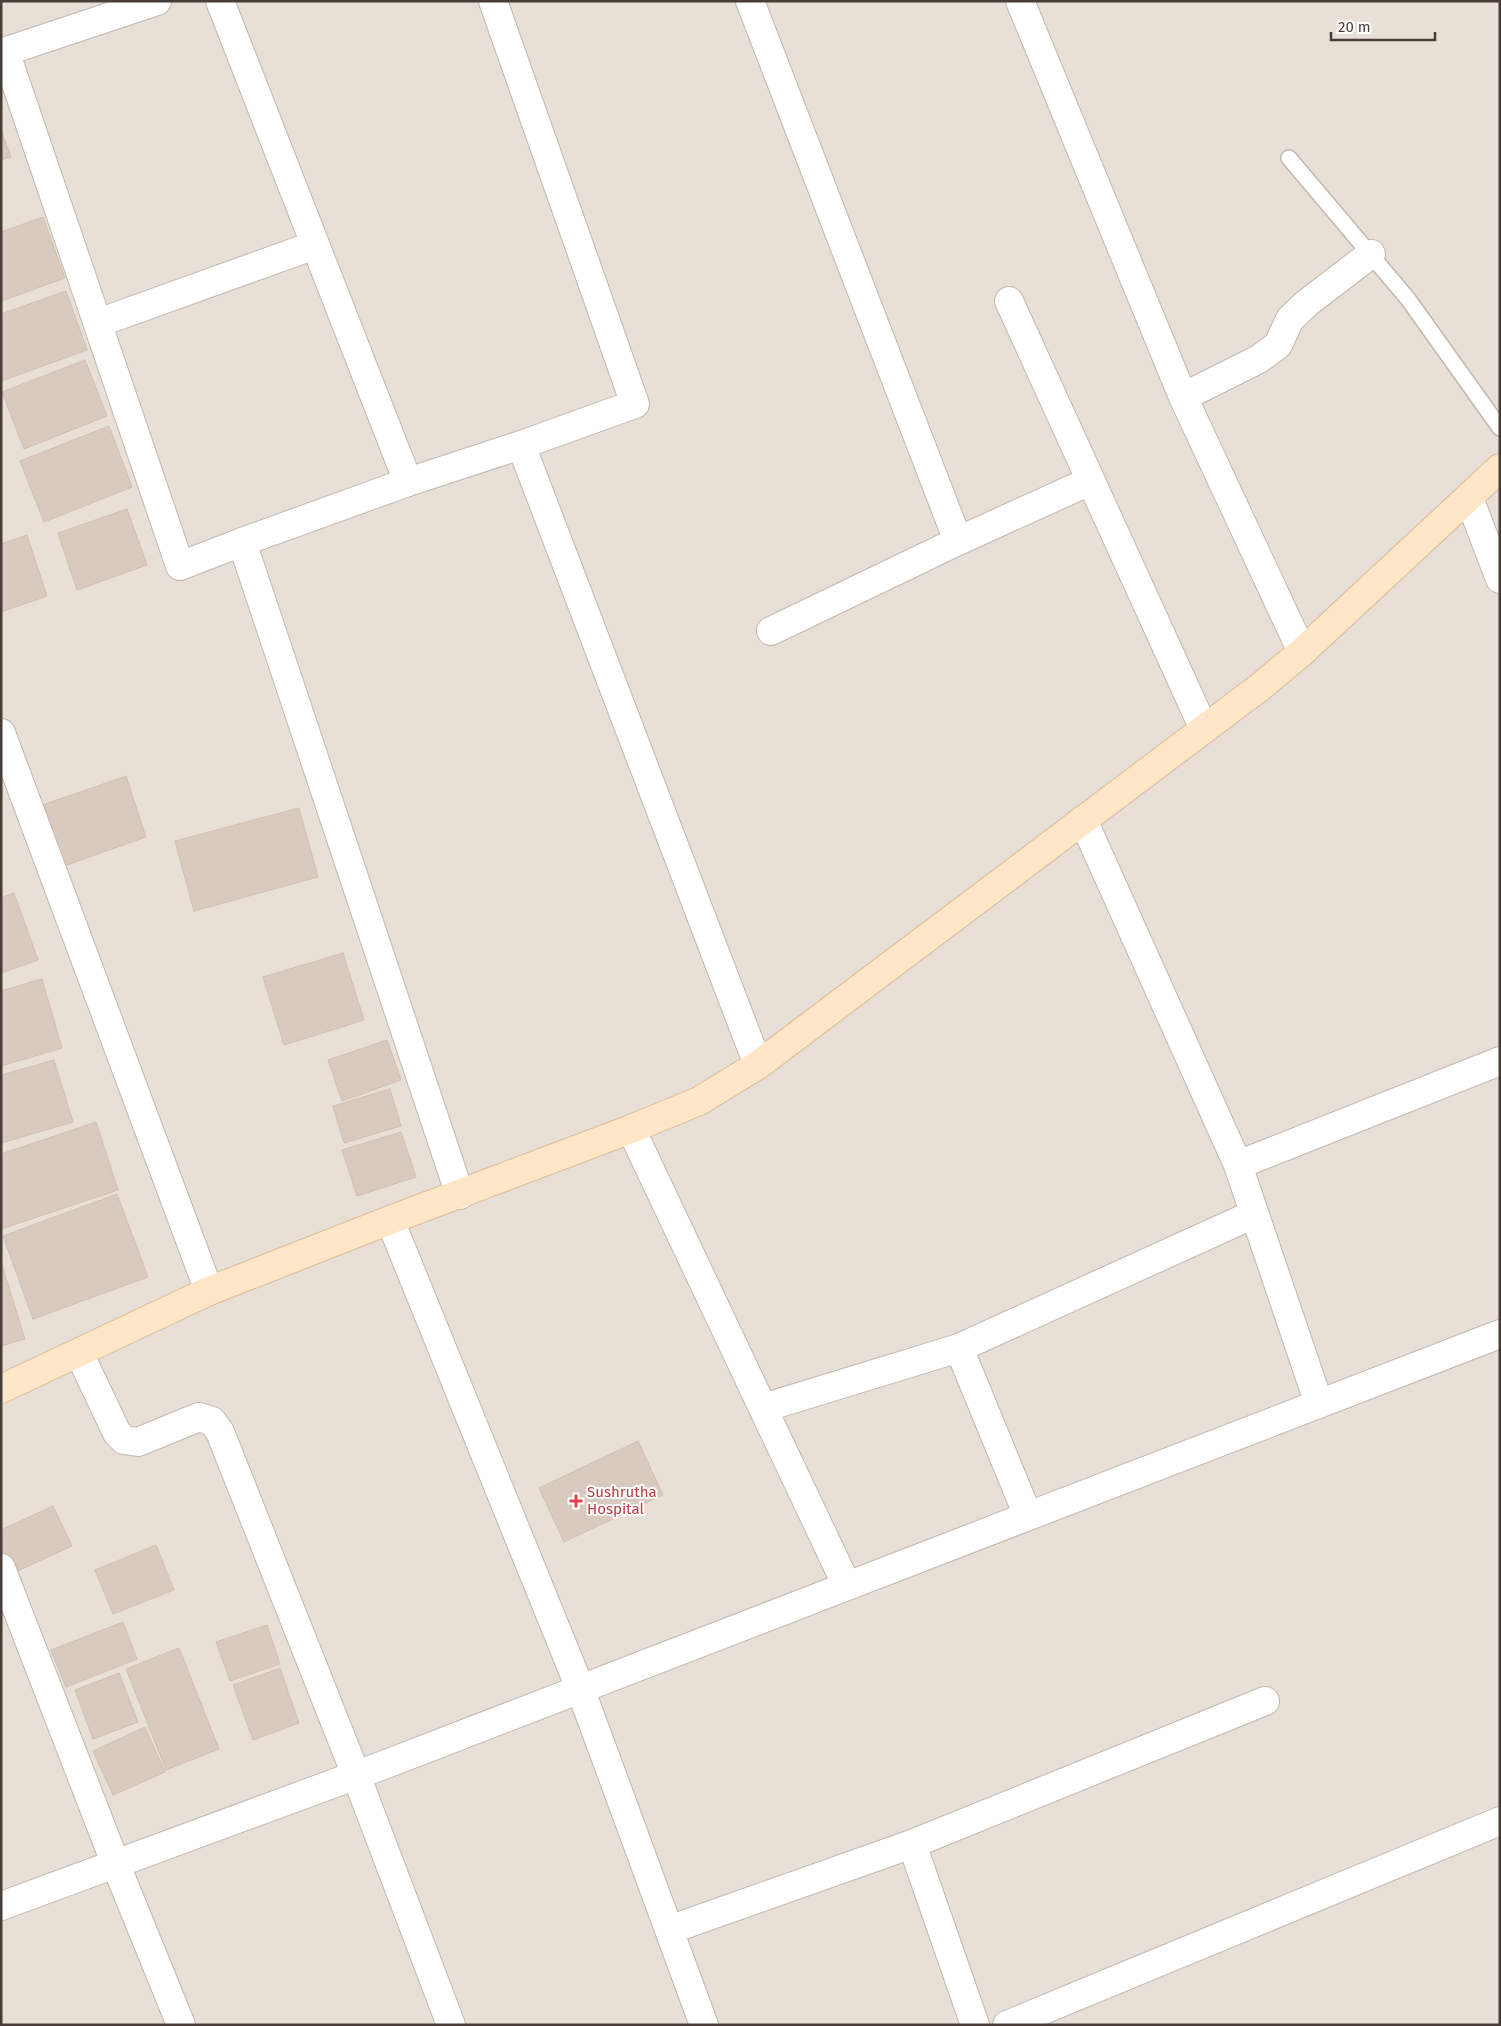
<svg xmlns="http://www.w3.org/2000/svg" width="1501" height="2026" viewBox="0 0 1501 2026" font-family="'Fira Sans',sans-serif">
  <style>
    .residential { fill: #e8dfd6 }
    .building { fill: #d9cac0; stroke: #d1beb0 }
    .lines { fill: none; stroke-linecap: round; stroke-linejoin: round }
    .service-casing { stroke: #c3b7ad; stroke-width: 18 }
    .minor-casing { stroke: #c3b7ad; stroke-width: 30 }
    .secondary-casing { stroke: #d8bb9a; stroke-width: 30 }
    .service { stroke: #fff; stroke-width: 15 }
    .minor { stroke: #fff; stroke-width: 28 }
    .secondary { stroke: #ffe6c7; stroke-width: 28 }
    .health-dot { fill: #e0444e; stroke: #fff; stroke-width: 2 }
    .labels { text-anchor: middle; stroke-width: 4; stroke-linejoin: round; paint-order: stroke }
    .health-label { font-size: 15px; fill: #be3a42; stroke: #fff; text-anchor: start }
  </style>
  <rect width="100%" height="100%" fill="#f4eee8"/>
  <path class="residential" d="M1,1H1500V2025H1Z"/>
  <path class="building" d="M1,130L11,157L1,160Z
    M43,217L65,278L1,301V232Z
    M66,291L87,350L1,381V314Z
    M85,360L107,416L24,449L2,392Z
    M109,426L132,487L44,522L20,461Z
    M127,509L147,565L77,590L58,533Z
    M27,535L47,596L1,612V544Z
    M126,776L146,837L61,867L40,806Z
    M299,808L318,877L194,911L175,841Z
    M14,893L38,960L1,973V898Z
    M343,953L364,1020L284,1045L263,977Z
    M42,979L62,1048L1,1066V991Z
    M387,1040L401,1080L342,1101L328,1060Z
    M54,1060L73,1122L1,1143V1075Z
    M390,1089L401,1126L344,1143L333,1106Z
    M96,1122L118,1190L1,1229V1154Z
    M401,1132L416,1177L357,1196L342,1150Z
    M117,1194L148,1277L33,1319L3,1236Z
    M1,1262L25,1339L1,1346Z
    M638,1441L663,1495L564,1542L539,1488Z
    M53,1506L72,1546L11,1574L1,1553V1530Z
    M156,1545L174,1590L113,1614L95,1570Z
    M123,1622L137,1659L66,1687L51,1650Z
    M267,1625L280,1664L230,1681L216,1642Z
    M179,1648L219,1749L166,1770L126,1669Z
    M280,1668L299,1723L253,1740L233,1685Z
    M119,1673L138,1722L93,1739L75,1690Z
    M145,1727L165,1772L113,1795L93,1751Z"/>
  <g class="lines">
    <defs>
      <path id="service" d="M1289,158L1408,299L1500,428"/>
      <path id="minor" d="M220,1L408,482L521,445L758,1065
        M493,1L635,404L521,445
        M750,1L958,541L771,631
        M1020,1L1183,397L1302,652
        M5,51L180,566L242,542
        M1,53L157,1
        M1009,301L1204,729
        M98,323L315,245
        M1183,397L1259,359L1278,345L1290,319L1307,303L1371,254
        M408,482L242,542L460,1195
        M1469,498L1500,579
        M958,541L1090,481
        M1,733L209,1291
        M1083,820L1238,1165
        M631,1129L847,1586
        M390,1220L580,1688L704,2025
        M79,1353L117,1433L124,1440L138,1442L199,1417L212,1421L220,1432L356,1775L451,2025
        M1319,1404L1238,1165L1500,1061
        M763,1408L959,1348
        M1028,1516L959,1348L1254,1214
        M1,1568L116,1865L181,2025
        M912,1844L1265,1701
        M1,1906L381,1766L1500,1334
        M669,1930L912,1844L975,2025
        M1007,2025L1500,1821"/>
      <path id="secondary" d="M1,1389L209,1291L390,1220L631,1129L699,1101L758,1065L1260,687L1302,652L1500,468"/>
    </defs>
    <use href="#service" class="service-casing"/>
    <use href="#minor" class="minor-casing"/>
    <use href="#secondary" class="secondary-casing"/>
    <use href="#service" class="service"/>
    <use href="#minor" class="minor"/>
    <use href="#secondary" class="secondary"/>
  </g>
  <path class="health-dot" d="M573.5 1493.5h5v5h5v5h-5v5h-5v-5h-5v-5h5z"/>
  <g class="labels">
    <g class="health-label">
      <text x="587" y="1497">Sushrutha<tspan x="587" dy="17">Hospital</tspan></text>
    </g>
  </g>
  <rect width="1501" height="2026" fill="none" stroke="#483e37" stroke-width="5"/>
  <path d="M1331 32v8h104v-8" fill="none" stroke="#483e37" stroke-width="2.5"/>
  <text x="1338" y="32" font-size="15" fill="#483e37" stroke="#ffffff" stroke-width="4" paint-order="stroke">20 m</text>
</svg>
